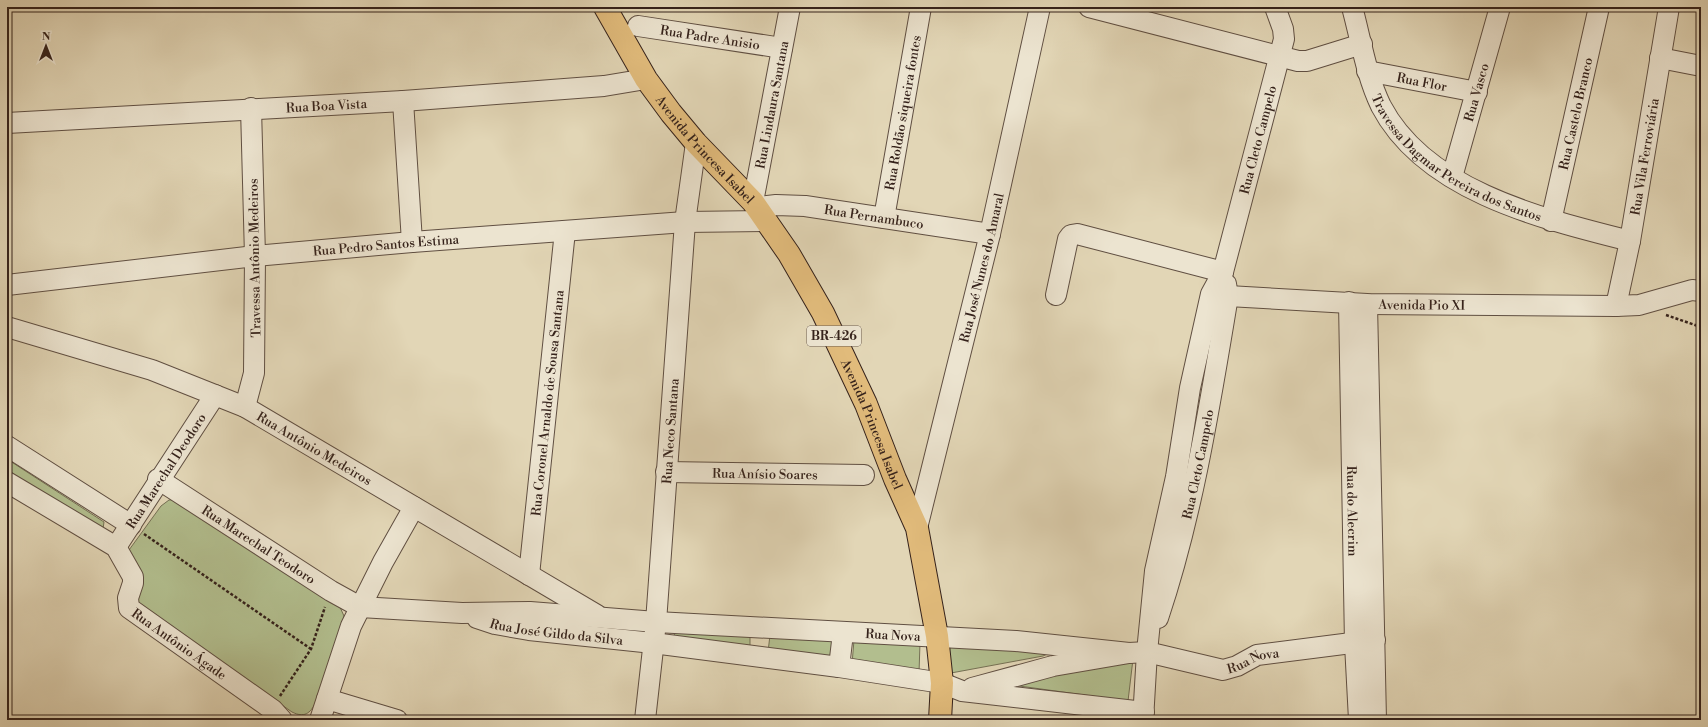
<svg xmlns="http://www.w3.org/2000/svg" width="1708" height="727" viewBox="0 0 1708 727" font-family="'Libre Bodoni',serif">
  <style>
    .green { fill: #b2be8e; stroke: #747054 }
    .lines { fill: none; stroke-linecap: round; stroke-linejoin: round }
    .minor-casing { stroke: #604f42; stroke-width: 22 }
    .major-casing { stroke: #35221b; stroke-width: 24 }
    .path { stroke: #35221b; stroke-width: 2.5; stroke-dasharray: 3 2; stroke-linecap: butt }
    .minor { stroke: #ece4d0; stroke-width: 20 }
    .major { stroke: #e1bb7b; stroke-width: 22 }
    .labels { text-anchor: middle; stroke-width: 3.5; stroke-linejoin: round; paint-order: stroke }
    .shield { fill: #ece4d0; stroke: #6c5c51; stroke-width: 1 }
    .shield-label { font-size: 12px; font-weight: bold; fill: #35221b }
    .street-label { font-size: 13px; fill: #35221b; stroke: #ece4d0 }
  </style>
  <rect width="100%" height="100%" fill="#e2d6b6"/>
  <filter id="stains"><feTurbulence type="fractalNoise" baseFrequency=".005" numOctaves="4"/><feColorMatrix values="0 0 0 0 .2 0 0 0 0 .09 0 0 0 0 .02 0 0 0 .5 -.17"/></filter>
  <radialGradient id="worn" r=".72"><stop offset=".6" stop-color="#630" stop-opacity="0"/><stop offset="1" stop-color="#630" stop-opacity=".3"/></radialGradient>
  <path class="green" d="M7,459L104,522L103,529L98,530L7,470Z
    M179,499L339,605L344,616L341,630L316,702C310,714 304,718 292,712L136,604C144,585 135,569 129,550L161,506L169,500Z
    M673,631L750,635V652L678,644Z
    M770,635L834,640L830,661L768,652Z
    M854,640L920,643L919,673L852,664Z
    M948,645L1054,651L1043,656L951,673Z
    M1133,659L1128,701L1012,685Z"/>
  <g class="lines">
    <defs>
      <g id="minor">
        <path d="M1089,7L1298,61H1307L1362,44"/>
        <path id="s1" d="M1352,7C1361,40 1366,75 1381,106C1426,192 1544,219 1630,241"/>
        <path id="s2" d="M638,26L782,48"/>
        <path d="M1660,58L1701,66"/>
        <path id="s3" d="M1367,71L1477,92"/>
        <path d="M403,101L412,242"/>
        <path id="s4" d="M7,123L403,101L604,86L646,79"/>
        <path id="s5" d="M1452,177L1500,7"/>
        <path id="s6" d="M753,202L790,7"/>
        <path id="s7" d="M757,207L776,205L805,206L990,234"/>
        <path id="s8" d="M884,218L921,7"/>
        <path id="s9" d="M1551,221L1599,7"/>
        <path id="s10" d="M7,285L255,256L412,242L685,222L767,221"/>
        <path d="M1056,295L1068,239L1071,235L1077,234L1223,272"/>
        <path id="s11" d="M1228,296L1367,304L1616,306L1639,305L1692,290L1701,291"/>
        <path id="s12" d="M1349,302L1355,644L1359,720"/>
        <path d="M1367,304L1376,720"/>
        <path id="s13" d="M1616,306L1630,241L1669,7"/>
        <path id="s14" d="M7,327L152,370L245,407L597,615"/>
        <path d="M245,407L254,373L255,256L251,108"/>
        <path d="M7,446L131,525"/>
        <path id="s15" d="M666,472L864,475"/>
        <path id="s16" d="M158,479L331,591L360,607L462,613L530,612L656,622L1016,641L1129,653"/>
        <path id="s17" d="M7,482L116,547L133,577V583L128,598L129,608L273,710L282,720"/>
        <path id="s18" d="M917,528L990,234L1040,7"/>
        <path id="s19" d="M116,547L215,395"/>
        <path id="s20" d="M529,575L565,231"/>
        <path id="s21" d="M477,618L495,624L529,630L653,643L839,667L942,683L962,691L1144,712"/>
        <path id="s22" d="M1158,618C1193,514 1210,404 1228,296L1226,284"/>
        <path d="M839,667L843,633"/>
        <path id="s23" d="M972,688L1053,666L1129,653L1147,652L1223,670L1237,666L1257,655L1375,640"/>
        <path d="M327,699L397,720"/>
        <path d="M320,720L351,626L383,562L414,507"/>
        <path id="s24" d="M645,720L656,622L685,222L696,143"/>
        <path id="s25" d="M1143,720L1147,652L1155,571L1176,477L1190,388L1211,294L1223,272L1284,39L1283,29L1275,7"/>
      </g>
      <g id="major">
        <path id="s26" d="M605,7L646,79L671,113L696,143L753,202L789,254L823,313L866,404L895,479L917,528L937,636L942,683L940,720"/>
      </g>
    </defs>
    <use href="#minor" class="minor-casing"/>
    <use href="#major" class="major-casing"/>
    <path class="path" d="M1666,315L1701,327
      M144,534L311,649
      M280,696L311,649L325,607"/>
    <use href="#minor" class="minor"/>
    <use href="#major" class="major"/>
  </g>
  <g class="labels">
    <rect class="shield" x="807" y="326" width="54" height="20" rx="3"/>
    <g class="shield-label">
      <text x="834" y="340">BR-426</text>
    </g>
    <g class="street-label">
      <text dy="5" stroke="none"><textPath href="#s2" startOffset="73">Rua Padre Anisio</textPath></text>
      <text dy="5" stroke="none"><textPath href="#s3" startOffset="56">Rua Flor</textPath></text>
      <text dy="5" stroke="none"><textPath href="#s5" startOffset="88">Rua Vasco</textPath></text>
      <text dy="5" stroke="none"><textPath href="#s6" startOffset="99">Rua Lindaura Santana</textPath></text>
      <text dy="5" stroke="none"><textPath href="#s4" startOffset="320">Rua Boa Vista</textPath></text>
      <text dy="5" stroke="none"><textPath href="#s8" startOffset="107">Rua Roldão siqueira fontes</textPath></text>
      <text dy="5" stroke="none"><textPath href="#s9" startOffset="110">Rua Castelo Branco</textPath></text>
      <text dy="5" stroke="none"><textPath href="#s25" startOffset="594">Rua Cleto Campelo</textPath></text>
      <text dy="5" stroke="none"><textPath href="#s26" startOffset="175">Avenida Princesa Isabel</textPath></text>
      <text dy="5" stroke="none"><textPath href="#s1" startOffset="197">Travessa Dagmar Pereira dos Santos</textPath></text>
      <text dy="5" stroke="none"><textPath href="#s13" startOffset="152">Rua Vila Ferroviária</textPath></text>
      <text dy="5" stroke="none"><textPath href="#s7" startOffset="118">Rua Pernambuco</textPath></text>
      <text dy="5" stroke="none"><textPath href="#s10" startOffset="381">Rua Pedro Santos Estima</textPath></text>
      <text transform="translate(254 258) rotate(-91)" y="5">Travessa Antônio Medeiros</text>
      <text dy="5" stroke="none"><textPath href="#s18" startOffset="268">Rua José Nunes do Amaral</textPath></text>
      <text dy="5" stroke="none"><textPath href="#s11" startOffset="194">Avenida Pio XI</textPath></text>
      <text dy="5" stroke="none"><textPath href="#s20" startOffset="173">Rua Coronel Arnaldo de Sousa Santana</textPath></text>
      <text dy="5" stroke="none"><textPath href="#s26" startOffset="499">Avenida Princesa Isabel</textPath></text>
      <text dy="5" stroke="none"><textPath href="#s24" startOffset="290">Rua Neco Santana</textPath></text>
      <text dy="5" stroke="none"><textPath href="#s14" startOffset="332">Rua Antônio Medeiros</textPath></text>
      <text dy="5" stroke="none"><textPath href="#s22" startOffset="159">Rua Cleto Campelo</textPath></text>
      <text dy="5" stroke="none"><textPath href="#s19" startOffset="91">Rua Marechal Deodoro</textPath></text>
      <text dy="5" stroke="none"><textPath href="#s15" startOffset="99">Rua Anísio Soares</textPath></text>
      <text dy="5" stroke="none"><textPath href="#s12" startOffset="209">Rua do Alecrim</textPath></text>
      <text dy="5" stroke="none"><textPath href="#s16" startOffset="120">Rua Marechal Teodoro</textPath></text>
      <text dy="5" stroke="none"><textPath href="#s21" startOffset="81">Rua José Gildo da Silva</textPath></text>
      <text dy="5" stroke="none"><textPath href="#s16" startOffset="773">Rua Nova</textPath></text>
      <text dy="5" stroke="none"><textPath href="#s17" startOffset="255">Rua Antônio Ágade</textPath></text>
      <text dy="5" stroke="none"><textPath href="#s23" startOffset="289">Rua Nova</textPath></text>
    </g>
  </g>
  <rect width="1708" height="727" fill="none" stroke="#e2d6b6" stroke-width="24"/>
  <rect x="8" y="8" width="1692" height="711" fill="none" stroke="#35221b" stroke-width="2"/>
  <rect x="12" y="12" width="1684" height="703" fill="none" stroke="#35221b"/>
  <g transform="translate(46 46)" stroke="#ece4d0" stroke-width="3" paint-order="stroke">
  <path d="M0-3L7 15L0 10L-7 15Z" fill="#35221b"/>
  <text y="-6" font-size="11" font-weight="bold" text-anchor="middle" fill="#35221b">N</text>
  </g>
  <rect width="100%" height="100%" filter="url(#stains)"/>
  <rect width="100%" height="100%" fill="url(#worn)"/>
</svg>
